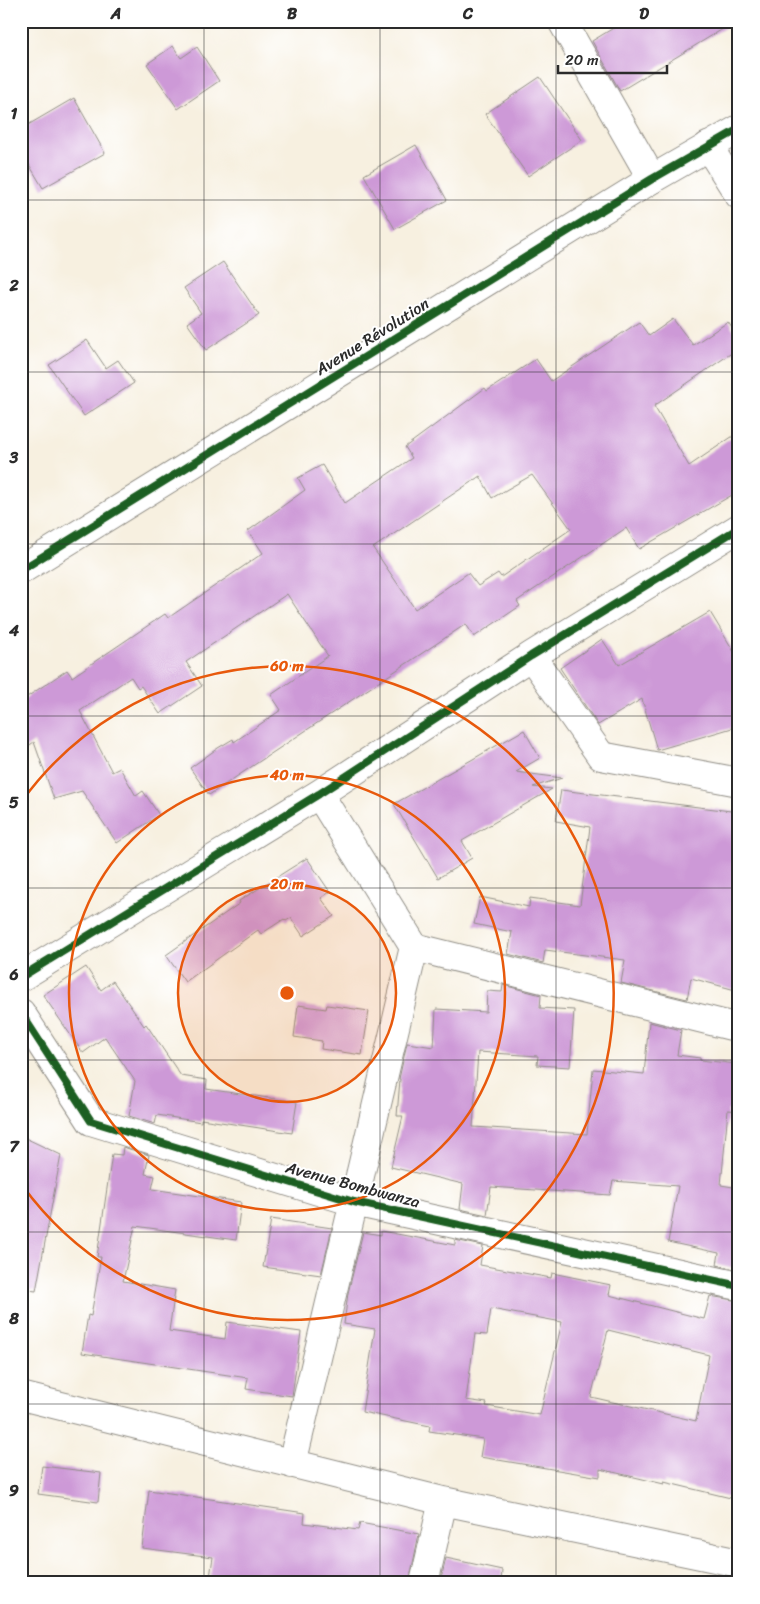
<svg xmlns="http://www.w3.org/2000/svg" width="760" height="1604" viewBox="0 0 760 1604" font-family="Sriracha,sans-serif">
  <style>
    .building { fill: #cd99d7; fill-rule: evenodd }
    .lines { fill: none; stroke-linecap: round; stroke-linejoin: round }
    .street-casing { stroke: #918e86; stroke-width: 30 }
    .secondary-casing { stroke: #918e86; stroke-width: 30 }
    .street { stroke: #fff; stroke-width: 28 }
    .secondary { stroke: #fff; stroke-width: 28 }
    .cycleway-casing { stroke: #fff; stroke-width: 11 }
    .cycleway { stroke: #1b5e20; stroke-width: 8 }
    .grid { fill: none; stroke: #2b2b2b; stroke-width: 1; stroke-opacity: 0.55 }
    .ring { fill: none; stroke: #e8590c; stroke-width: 2.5 }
    .labels { text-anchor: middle; stroke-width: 4; stroke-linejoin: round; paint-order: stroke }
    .street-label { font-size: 16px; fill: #2b2b2b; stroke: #fff }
    .centre { fill: #e8590c; stroke: #fff; stroke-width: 2.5 }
    .ring-label { font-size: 15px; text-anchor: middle; font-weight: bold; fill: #e8590c; stroke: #fff; stroke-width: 4; stroke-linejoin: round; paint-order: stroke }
    .neatline { fill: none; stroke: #2b2b2b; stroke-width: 2 }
    .grid-label { font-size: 16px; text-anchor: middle; font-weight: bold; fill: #2b2b2b }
  </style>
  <rect width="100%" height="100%" fill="#fff"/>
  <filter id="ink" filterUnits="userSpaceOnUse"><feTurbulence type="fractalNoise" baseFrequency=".02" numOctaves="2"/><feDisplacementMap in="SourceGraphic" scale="10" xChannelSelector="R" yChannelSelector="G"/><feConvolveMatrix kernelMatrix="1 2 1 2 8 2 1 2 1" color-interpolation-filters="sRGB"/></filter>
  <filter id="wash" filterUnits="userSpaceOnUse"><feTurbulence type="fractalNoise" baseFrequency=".0096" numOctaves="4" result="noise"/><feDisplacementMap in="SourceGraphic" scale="20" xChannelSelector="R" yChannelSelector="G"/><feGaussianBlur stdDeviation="1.12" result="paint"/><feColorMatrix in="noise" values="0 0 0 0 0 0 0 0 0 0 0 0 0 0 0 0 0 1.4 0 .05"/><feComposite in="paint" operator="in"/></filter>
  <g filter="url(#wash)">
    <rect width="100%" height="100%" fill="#f7f0e0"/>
    <g id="blocks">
      <path class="building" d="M625,21H736L620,91L592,41Z
        M173,46L181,58L197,47L219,81L178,109L147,64Z
        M540,77L582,140L528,176L485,114Z
        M74,98L105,153L43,188L21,151V129Z
        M416,145L447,200L395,229L364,175Z
        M223,262L259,315L206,350L187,323L201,313L184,288Z
        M673,319L693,345L728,322L739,338V348L654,406L689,466L739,432V491L639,549L626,528L517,601L520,606L474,637L466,624L209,795L190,768L218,748L233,739L234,742L281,710L271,695L328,656L287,594L186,662L202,686L160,714L141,686L138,688L131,677L80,711L112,772L120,768L136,796L143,791L159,815L117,843L82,791L54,799L34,742L21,751V701L67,670L72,677L165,614L168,618L263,553L248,531L305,490L298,478L322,465L345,503L412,458L405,447L485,388L487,391L536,359L551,381L639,322L649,336ZM532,475L571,529L501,577L498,573L478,586L468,573L415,609L373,548L480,476L492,498Z
        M87,340L106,368L118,360L134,383L84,416L49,365Z
        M710,612L739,660V726L657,750L642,699L598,725L560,668L602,639L619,665Z
        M524,730L540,758L516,772L562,778L533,787L552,789L462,841L472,858L438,878L394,804Z
        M561,790L739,812V991L691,978L687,999L621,983L625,960L545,950L543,963L508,954L512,932L474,924L480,897L529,907L530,898L580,905L590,827L556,821Z
        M307,858L330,892L321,898L334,916L303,936L291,918L286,921L284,919L261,934L258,930L185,982L166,955L240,903L239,901Z
        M86,967L101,990L113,981L144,1026L146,1024L181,1076L207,1080L206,1089L297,1102L292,1133L201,1119V1122L157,1115L155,1124L129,1116L135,1081L105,1037L83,1053L43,995Z
        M503,985L541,995L540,1008L574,1010L570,1067L537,1065L538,1056L478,1052L473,1127L587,1134L593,1069L644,1074L649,1022L681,1030L677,1055L700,1058V1060L739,1064V1111L728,1110L721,1185L739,1188V1270L717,1265L719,1253L668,1242L678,1186L613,1181L610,1195L491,1187L487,1215L460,1209L463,1184L391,1167L403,1116H397L400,1079H399L407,1043L434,1047L436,1009L486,1012L487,991L502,992Z
        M298,1005L326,1009L327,1005L369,1011L362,1055L321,1049L322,1041L294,1037Z
        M21,1136L61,1155L36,1291L21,1289Z
        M123,1147L149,1155L145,1174L155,1176L152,1189L241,1202L236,1240L135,1226L123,1281L175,1290L169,1331L225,1339L227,1322L301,1332L292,1396L246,1389L248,1378L82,1353L88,1315L91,1316L101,1257H97L112,1154L122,1155Z
        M271,1219L332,1228L321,1275L263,1267Z
        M381,1231L455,1245V1240L483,1246L480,1265L551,1278L552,1273L611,1285L609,1295L704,1319L710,1296L739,1301V1500L664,1482V1484L600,1469V1477L480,1457L483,1439L429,1431L430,1426L362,1412L375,1329L344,1324L348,1293L363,1232L381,1235ZM491,1309L562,1322L540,1415L486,1406L487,1403L466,1400L475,1334L487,1335ZM608,1330L709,1355L696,1421L591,1397Z
        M42,1466L101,1473L98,1502L38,1494Z
        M149,1490L305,1513L304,1523L358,1530L360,1523L419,1534L409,1583H251L210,1577L213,1557L142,1548Z
        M446,1558L502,1570L501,1583H440Z"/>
    </g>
  </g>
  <g filter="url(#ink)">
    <use href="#blocks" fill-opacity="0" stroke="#918e86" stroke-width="1"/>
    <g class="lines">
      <defs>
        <path id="street" d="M562,21L652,179
          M708,146L739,195
          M531,656L601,756L739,782
          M319,794L414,947L739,1028
          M21,977L319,794L531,656L739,528
          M21,1013L91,1121L354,1202L739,1286
          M21,1396L443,1501L739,1563
          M292,1464L414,947
          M424,1583L443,1501"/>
        <path id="secondary" d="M21,570L652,179L739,129"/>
      </defs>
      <use href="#street" class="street-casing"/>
      <use href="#secondary" class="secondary-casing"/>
      <use href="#street" class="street"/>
      <use href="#secondary" class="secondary"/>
      <defs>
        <path id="cycleway" d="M21,570L652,179L739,129
          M21,977L319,794L531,656L739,528
          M21,1013L91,1121L354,1202L739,1286"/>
      </defs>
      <use href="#cycleway" class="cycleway-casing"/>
      <use href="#cycleway" class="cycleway"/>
    </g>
  </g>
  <path class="grid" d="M204,21V1583M380,21V1583M556,21V1583M21,200H739M21,372H739M21,544H739M21,716H739M21,888H739M21,1060H739M21,1232H739M21,1404H739"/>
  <circle cx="287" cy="993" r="109" fill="#e8590c" fill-opacity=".12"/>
  <g class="ring">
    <circle cx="287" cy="993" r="109"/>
    <circle cx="287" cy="993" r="218"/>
    <path d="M22 801A327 327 0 1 1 22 1185"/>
  </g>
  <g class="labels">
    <g class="street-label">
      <text transform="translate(372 336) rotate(-32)" y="6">Avenue Révolution</text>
      <text transform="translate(353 1184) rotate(15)" y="6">Avenue Bombwanza</text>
    </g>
  </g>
  <circle cx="287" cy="993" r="8" class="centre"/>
  <g class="ring-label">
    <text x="287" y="671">60 m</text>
    <text x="287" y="780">40 m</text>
    <text x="287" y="889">20 m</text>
  </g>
  <rect width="760" height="1604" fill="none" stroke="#fff" stroke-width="55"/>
  <path d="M558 65v8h109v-8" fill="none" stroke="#2b2b2b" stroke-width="2.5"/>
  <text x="565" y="65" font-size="15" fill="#2b2b2b" stroke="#ffffff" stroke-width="4" paint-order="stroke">20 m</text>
  <rect x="28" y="28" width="704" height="1548" class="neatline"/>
  <g class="grid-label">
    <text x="116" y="19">A</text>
    <text x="292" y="19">B</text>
    <text x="468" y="19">C</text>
    <text x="644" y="19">D</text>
    <text x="14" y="119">1</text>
    <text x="14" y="291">2</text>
    <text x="14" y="463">3</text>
    <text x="14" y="636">4</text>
    <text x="14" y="808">5</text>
    <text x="14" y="980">6</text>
    <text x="14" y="1152">7</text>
    <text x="14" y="1324">8</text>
    <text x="14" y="1496">9</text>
  </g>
</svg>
